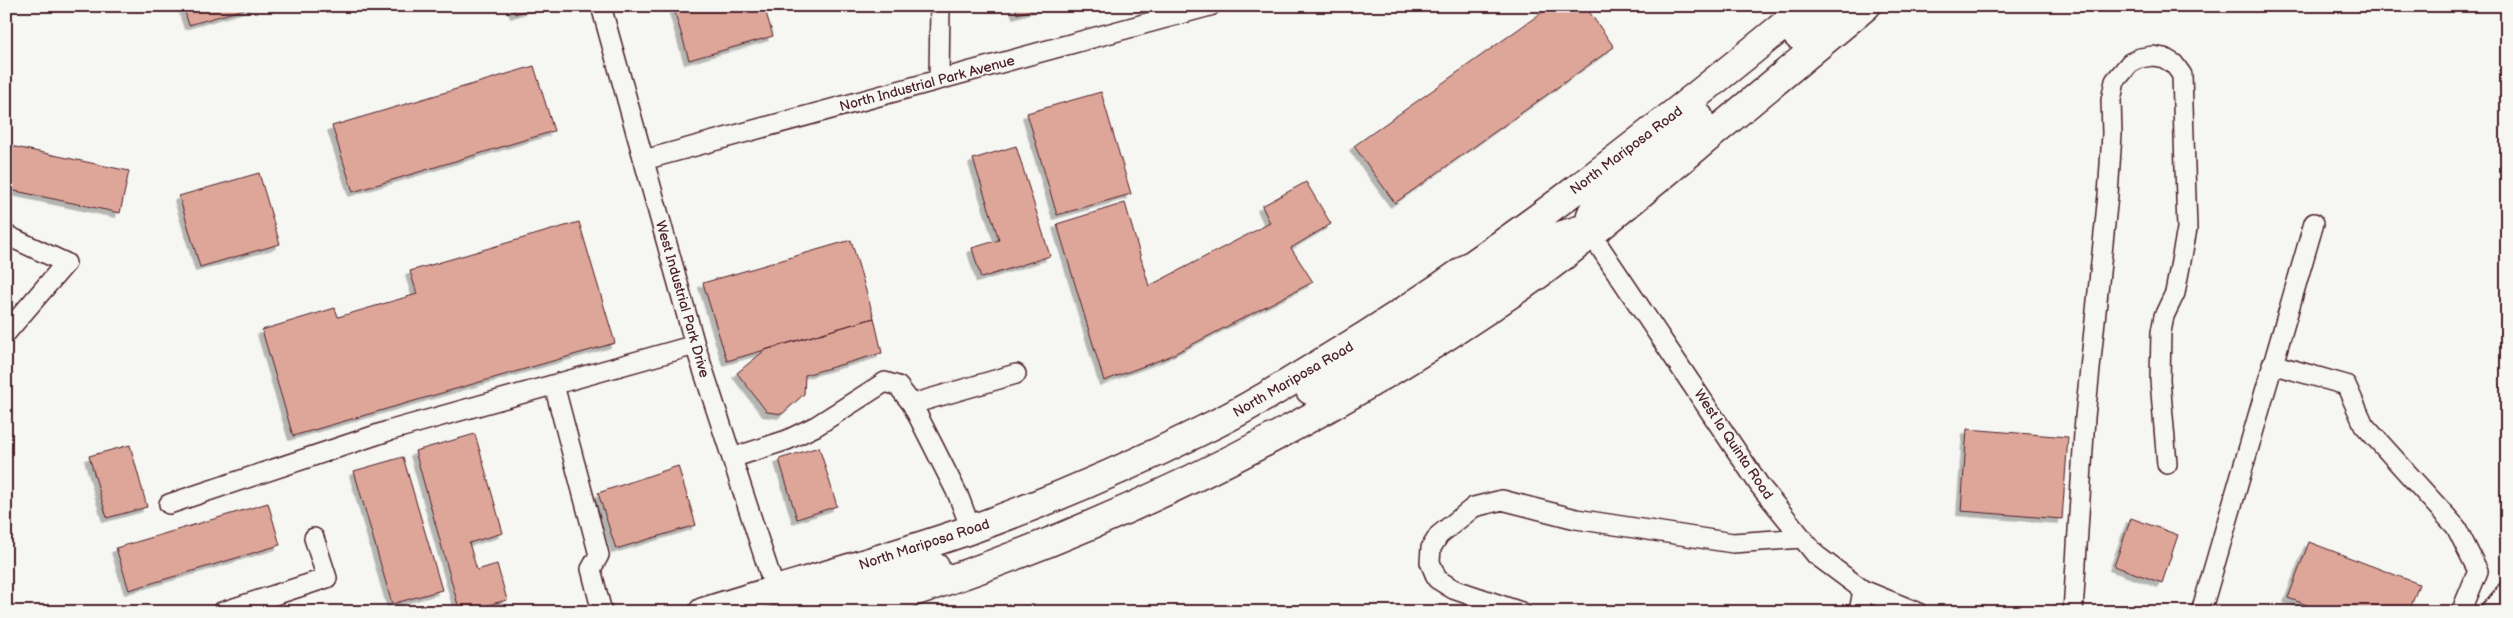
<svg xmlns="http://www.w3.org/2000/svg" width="2513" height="618" viewBox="0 0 2513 618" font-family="'Balsamiq Sans',sans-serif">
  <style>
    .building { fill: #dea698; stroke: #4a1f2b; filter: url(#shadow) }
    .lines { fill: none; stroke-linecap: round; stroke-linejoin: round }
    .minor-casing { stroke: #4a1f2b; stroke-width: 22 }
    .highway-casing { stroke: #4a1f2b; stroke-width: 31 }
    .minor { stroke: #f6f6f2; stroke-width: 19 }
    .highway { stroke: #f6f6f2; stroke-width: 28 }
    .labels { text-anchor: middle; stroke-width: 4; stroke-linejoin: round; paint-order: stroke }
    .street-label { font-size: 14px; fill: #4a1f2b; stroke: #f6f6f2 }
  </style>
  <defs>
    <filter id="shadow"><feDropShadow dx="-4.5" dy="4.5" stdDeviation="0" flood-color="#0004"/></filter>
  </defs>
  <rect width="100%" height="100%" fill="#f6f6f2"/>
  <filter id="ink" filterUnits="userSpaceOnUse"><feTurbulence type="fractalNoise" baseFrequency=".02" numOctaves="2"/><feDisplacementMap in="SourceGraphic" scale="10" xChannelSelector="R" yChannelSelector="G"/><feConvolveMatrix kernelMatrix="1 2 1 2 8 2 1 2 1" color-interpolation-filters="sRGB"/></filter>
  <g filter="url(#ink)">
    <path class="building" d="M183,6H255L189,25Z
      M512,6H539L515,14Z
      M673,6H764L773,36L689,60Z
      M1015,6H1045L1017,14Z
      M1551,6H1585L1614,47L1395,203L1354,146Z
      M534,66L554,131L353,192L332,126Z
      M1101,92L1131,194L1057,215L1027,113Z
      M6,145L129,171L120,213L6,189Z
      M1016,146L1050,256L981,278L972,248L999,240L973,159Z
      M259,173L280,244L200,267L179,196Z
      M1306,182L1331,224L1291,248L1313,282L1168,357L1104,381L1057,224L1125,203L1149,286L1270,223L1262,206Z
      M579,222L615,343L293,436L262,330L335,308L338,317L417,294L410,271Z
      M851,240L874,318L727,361L703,283Z
      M874,318L882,353L805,375L804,394L782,414L767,412L737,373L765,350Z
      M1967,429L2068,437L2062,519L1961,511Z
      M475,434L503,533L469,543L477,570L497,564L507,600L460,612L415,451Z
      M130,445L147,507L107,518L89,456Z
      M819,447L837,506L797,519L779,459Z
      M403,457L442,590L392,604L354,471Z
      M678,466L696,525L616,549L598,493Z
      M268,503L280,545L129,590L116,548Z
      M2131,518L2178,535L2162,583L2114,566Z
      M2309,542L2419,584L2409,612H2326L2288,598Z
      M364,607L366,612H346Z"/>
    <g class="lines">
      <defs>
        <path id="minor" d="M601,6L695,345L775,590
          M939,79L940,6
          M644,160L1210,6
          M1591,234L1760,486L1816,555L1863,590L1917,612
          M6,235L66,263L6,333
          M2272,364L2346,385L2364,425L2456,527L2478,571L2461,612
          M554,385L599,555L591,569L602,612
          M912,404L1016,374
          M732,458L787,440L816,426L885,382L898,386L912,404L958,495L971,529
          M169,504L388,431L695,345
          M222,612L327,578L314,538
          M1521,612L1453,589L1437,579L1430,562L1431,548L1439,535L1474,507L1502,500L1576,519L1733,543L1802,538
          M1859,612L1863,590
          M2073,612L2085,417L2108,195L2112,134L2111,100L2115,81L2130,63L2140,58L2153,56L2164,58L2174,64L2182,75L2187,229L2175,293L2164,316L2161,332L2160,380L2167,464
          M2201,612L2314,223
          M2490,612L2507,591"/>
        <path id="highway" d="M1797,35L1831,6
          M1591,234C1590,227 1589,222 1591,215C1599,192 1677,135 1699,117
          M1310,390L1376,354L1556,237L1579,230L1591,234
          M788,599H807L824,596L935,567
          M703,612C793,584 883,560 972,529C1050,501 1127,468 1201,431C1245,410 1287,384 1329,358C1499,256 1654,131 1807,6
          M850,612C1090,540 1317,428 1522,286C1573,251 1620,210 1668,171C1734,116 1800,61 1866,6"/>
      </defs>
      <use href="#minor" class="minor-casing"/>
      <use href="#highway" class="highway-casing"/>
      <use href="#minor" class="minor"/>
      <use href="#highway" class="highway"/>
    </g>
  </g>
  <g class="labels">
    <g class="street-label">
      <text transform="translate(927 83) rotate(-15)" y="5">North Industrial Park Avenue</text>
      <text transform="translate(1626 150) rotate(-37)" y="5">North Mariposa Road</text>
      <text transform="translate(683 299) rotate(74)" y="5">West Industrial Park Drive</text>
      <text transform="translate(1293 379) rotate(-30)" y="5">North Mariposa Road</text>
      <text transform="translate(1734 444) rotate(56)" y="5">West la Quinta Road</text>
      <text transform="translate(924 544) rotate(-18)" y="5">North Mariposa Road</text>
    </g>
  </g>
  <rect width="2513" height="618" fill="none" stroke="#f6f6f2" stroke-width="25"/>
  <rect x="12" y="12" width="2488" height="593" fill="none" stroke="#4a1f2b" stroke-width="2" filter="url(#ink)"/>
</svg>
